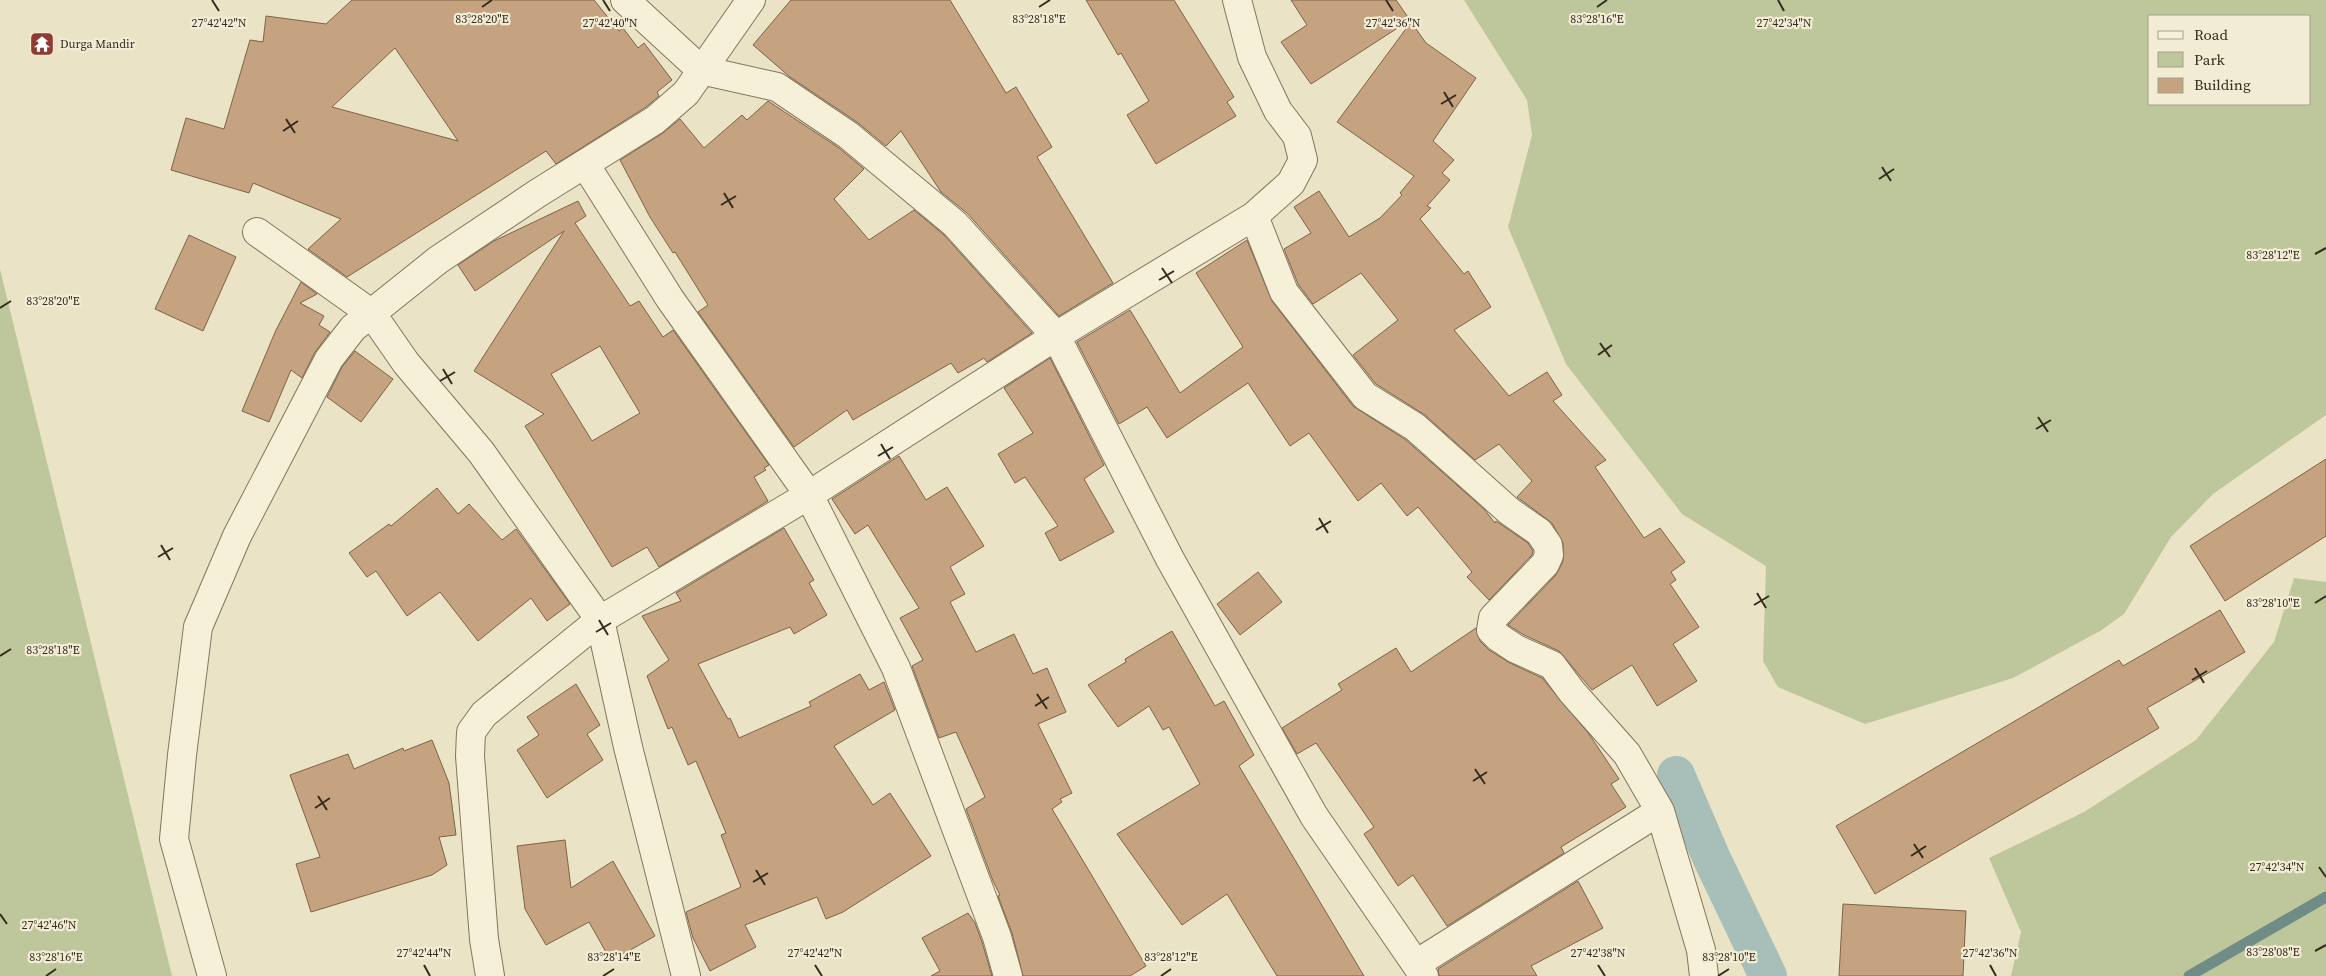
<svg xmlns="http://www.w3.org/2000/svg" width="2326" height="976" viewBox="0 0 2326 976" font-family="'Source Serif 4',serif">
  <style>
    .green { fill: #bec79b; fill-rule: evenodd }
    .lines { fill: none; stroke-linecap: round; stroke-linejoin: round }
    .stream { stroke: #6f8c87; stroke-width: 11 }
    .canal { stroke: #a7beb9; stroke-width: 38 }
    .building { fill: #c5a380; stroke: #816246; fill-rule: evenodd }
    .minor-casing { stroke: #84755e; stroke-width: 30 }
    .minor { stroke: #f6f0d9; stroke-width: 28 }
    .ticks { fill: none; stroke: #352c20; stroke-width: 2 }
    .labels { text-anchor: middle; stroke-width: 4.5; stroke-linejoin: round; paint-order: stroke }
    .poi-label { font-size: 12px; fill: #352c20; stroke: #f2ecd5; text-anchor: start }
    .ticks-label { font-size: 12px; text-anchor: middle; fill: #352c20; stroke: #f2ecd5; stroke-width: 4.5; stroke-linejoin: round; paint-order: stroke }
  </style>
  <rect width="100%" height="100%" fill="#eae3c6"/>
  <path class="green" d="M1464,0H2326V415L2213,494L2171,537L2124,614L2100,631L2013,678L1865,724L1778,687L1763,661L1766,566L1682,514L1566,364L1508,227L1532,135L1527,100ZM2150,16H2310V104H2150Z
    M0,269L171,972L172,976H0Z
    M2294,578L2326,582V976H2011L2021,932L1989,858L2084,812L2196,740L2274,642Z"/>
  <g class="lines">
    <path class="stream" d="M2189,976L2326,897"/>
    <path class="canal" d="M1676,775L1712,859L1768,976"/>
  </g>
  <path class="building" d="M352,0H594L619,31L623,28L638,48L644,43L672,80L657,92L659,96L646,107L556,164L546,151L347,277L308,249L341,219L253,183L249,193L171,170L186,118L224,129L250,40L263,42L266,16L326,24ZM395,48L458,141L332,107Z
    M791,0H950L1006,93L1016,87L1052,147L1037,157L1113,283L1059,316L967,213L941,192L901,131L886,146L857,122L790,77L753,45Z
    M1086,0H1174L1234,97L1227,102L1236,116L1156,164L1127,115L1149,101L1121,53L1118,55Z
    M1291,0H1396L1410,20L1311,84L1281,42L1307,25Z
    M1411,22L1426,43L1476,78L1433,141L1454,160L1442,173L1450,180L1427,206L1431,208L1420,219L1464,274L1468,271L1491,307L1454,330L1509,396L1547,372L1562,395L1553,401L1606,460L1595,467L1644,538L1660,528L1685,562L1671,572L1676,580L1670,584L1699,627L1673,644L1697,681L1657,706L1632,665L1592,690L1559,651L1524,635L1508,625L1556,575L1563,561V543L1552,523L1517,497L1532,481L1499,444L1475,460L1425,415L1376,384L1353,355L1398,320L1361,273L1313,304L1298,284L1284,249L1311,233L1294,207L1319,191L1349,237L1380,218L1402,195L1400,193L1414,176L1337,122Z
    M768,101L839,148L864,169L834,199L869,240L914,210L944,235L1032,333L987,362L984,358L958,373L951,363L853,420L847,410L794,447L698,312L708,305L675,252L673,253L650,217L620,160L663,133L680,119L704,148L742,115L747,120Z
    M578,201L586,216L575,223L630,306L639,301L663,337L673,330L769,465L764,468L766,470L754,477L768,501L659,567L647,547L612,567L525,426L544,414L474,371L564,231L475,291L458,265L494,241ZM600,346L640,413L592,441L551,374Z
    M189,235L236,257L203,331L155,309Z
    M1247,240L1272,301L1353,406L1406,440L1484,509L1495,523L1496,521L1528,543L1533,551L1532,555L1489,600L1467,577L1472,572L1418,507L1407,516L1381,483L1358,501L1309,433L1290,446L1248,383L1167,438L1147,407L1119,424L1077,342L1130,310L1180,393L1243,347L1196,273Z
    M301,282L317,294L300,303L324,316L319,325L330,332L315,352L302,378L291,370L269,422L242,411L276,330Z
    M355,351L393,379L361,422L327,397L342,367Z
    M1050,358L1104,465L1084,479L1114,532L1060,561L1045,533L1058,526L1025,477L1015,483L998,454L1033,433L1004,388Z
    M899,456L926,500L947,487L984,546L950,567L965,594L950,602L976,652L1014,634L1033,674L1047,668L1066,712L1038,724L1072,793L1060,799L1062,802L1052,809L1146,966L1130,976H1023L1012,933L998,896L1000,895L993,881L966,809L985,797L956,732L939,738L912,666L923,660L900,618L919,608L868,525L855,534L832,499Z
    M2326,459V536L2225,601L2190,546Z
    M437,488L458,514L469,504L502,540L516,529L570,604L547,621L531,598L478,641L440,592L407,616L376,571L367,577L349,553L389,524L391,526Z
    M784,528L814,580L809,583L827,615L794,634L790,627L698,664L728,719L730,718L739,738L811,706L809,702L860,674L869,690L884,682L895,710L834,746L873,805L890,793L931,856L843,912L826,919L817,897L745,925L756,947L710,971L693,938L686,912L741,887L721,835L726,833L696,761L688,765L672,727L668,729L647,676L669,660L642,616L681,601L676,593Z
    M1258,572L1282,602L1240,635L1217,604Z
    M2220,610L2245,652L2147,708L2159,728L1875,894L1836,826L2119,660L2123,666Z
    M1476,628L1480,641L1489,650L1510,663L1542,678L1589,734L1619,779L1611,784L1626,807L1561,847L1564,853L1447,926L1413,875L1398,886L1364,834L1374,827L1316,743L1297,754L1282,728L1342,690L1338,684L1396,648L1411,672Z
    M1172,631L1215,706L1224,701L1254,755L1239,766L1364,976H1277L1227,894L1182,925L1117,834L1200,784L1169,727L1163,730L1149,706L1118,727L1088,685L1126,662L1125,659Z
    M576,684L600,725L587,734L603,760L547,798L517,750L539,735L527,717Z
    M432,740L449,783L456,835L439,837L447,865L432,875L311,912L296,864L320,857L290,775L348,754L354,769L403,748L404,751Z
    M565,840L571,888L613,861L655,936L611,961L589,922L546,945L525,909L517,846Z
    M1578,881L1603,928L1531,966L1537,976H1439L1438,969Z
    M1843,904L1966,911L1963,976H1839Z
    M968,913L975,923L982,942L992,976H931L940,971L922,938Z"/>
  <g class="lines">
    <defs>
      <path id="minor" d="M625,0L701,70L777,87L848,135L955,224L1056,336L1170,559L1314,816L1424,976
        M585,164L670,299L809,495L896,668L997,937L1008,976
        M1254,216L1284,292L1365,396L1415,427L1509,511L1539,532L1548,545L1549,555L1545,564L1493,618L1491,630L1498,637L1516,649L1552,665L1572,692L1627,754L1660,811L1701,950L1704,976
        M257,232L372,314L406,363L481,452L600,620L628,747L686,976
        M1416,964L1660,811
        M212,976L174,839L182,755L198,627L237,536L329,359L353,328L438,260L538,193L655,120L686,93L751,0
        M490,976L484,939L470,756L471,732L484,714L600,620L809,495L1056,336L1254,216L1291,183L1303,160L1297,136L1278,111L1252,57L1237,0"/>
    </defs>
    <use href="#minor" class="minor-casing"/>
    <use href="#minor" class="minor"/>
  </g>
  <path class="ticks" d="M212,0L219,11M603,0L610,11M1386,0L1393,11M1778,0L1784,11M482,7L492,0M1039,7L1050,0M1597,7L1607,0M1444,92L1453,107M1441,104L1456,95M286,119L295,133M283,131L298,121M1882,167L1891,181M1879,179L1894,169M724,193L733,208M721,205L736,196M2315,254L2326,248M1162,268L1172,283M1159,280L1174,271M0,308L11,301M1600,343L1610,357M1598,355L1612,345M443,369L452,384M440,381L455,372M2038,417L2048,432M2036,429L2051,420M881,444L890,459M878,456L893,447M1319,518L1328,533M1316,530L1331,521M161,545L170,560M158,557L173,548M1757,593L1766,608M2315,603L2326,596M1754,605L1769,596M599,620L608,635M596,632L611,623M0,656L11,649M2195,668L2204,683M2192,680L2207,671M1037,694L1047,709M1035,706L1049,697M1475,769L1485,784M1473,781L1487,772M318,796L327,810M315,808L330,798M1914,844L1923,858M1911,856L1926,846M2319,867L2326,877M756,870L765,885M753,882L768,873M0,914L7,924M2315,951L2326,945M424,965L430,976M815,965L822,976M1598,965L1605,976M1990,965L1996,976M46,976L56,969M603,976L614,969M1161,976L1171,969M1718,976L1729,969"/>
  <defs>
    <symbol id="temple-square" viewBox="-11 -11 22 22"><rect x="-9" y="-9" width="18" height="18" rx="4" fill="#8d3b33" stroke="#f2ecd5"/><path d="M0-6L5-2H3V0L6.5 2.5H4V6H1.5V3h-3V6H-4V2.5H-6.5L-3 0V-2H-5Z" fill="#fff"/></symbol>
  </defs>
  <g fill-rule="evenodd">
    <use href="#temple-square" x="28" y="30" width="28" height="28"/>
  </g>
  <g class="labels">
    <g class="poi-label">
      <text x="60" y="48">Durga Mandir</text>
    </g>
  </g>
  <g class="ticks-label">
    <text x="482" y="23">83°28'20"E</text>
    <text x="1039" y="23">83°28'18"E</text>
    <text x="1597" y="23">83°28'16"E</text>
    <text x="219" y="27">27°42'42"N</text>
    <text x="1784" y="27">27°42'34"N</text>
    <text x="610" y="27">27°42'40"N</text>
    <text x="1393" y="27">27°42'36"N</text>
    <text x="2273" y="259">83°28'12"E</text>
    <text x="53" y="305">83°28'20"E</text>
    <text x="2273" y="607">83°28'10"E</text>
    <text x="53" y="654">83°28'18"E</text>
    <text x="2277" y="871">27°42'34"N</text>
    <text x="49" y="929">27°42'46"N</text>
    <text x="2273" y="956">83°28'08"E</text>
    <text x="424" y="957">27°42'44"N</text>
    <text x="815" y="957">27°42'42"N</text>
    <text x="1598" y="957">27°42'38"N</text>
    <text x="1990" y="957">27°42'36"N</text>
    <text x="56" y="961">83°28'16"E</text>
    <text x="614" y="961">83°28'14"E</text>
    <text x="1171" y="961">83°28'12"E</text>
    <text x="1729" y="961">83°28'10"E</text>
  </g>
  <rect x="2148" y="15" width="162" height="90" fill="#f2ecd5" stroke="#a69f8d"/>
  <rect x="2158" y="31" width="25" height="8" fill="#f6f0d9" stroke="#a69f8d"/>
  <text x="2194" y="40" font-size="15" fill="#352c20">Road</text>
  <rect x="2158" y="52" width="25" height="15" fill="#bec79b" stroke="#a69f8d"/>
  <text x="2194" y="65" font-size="15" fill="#352c20">Park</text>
  <rect x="2158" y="78" width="25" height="15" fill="#c5a380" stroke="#a69f8d"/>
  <text x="2194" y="90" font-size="15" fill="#352c20">Building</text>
</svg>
